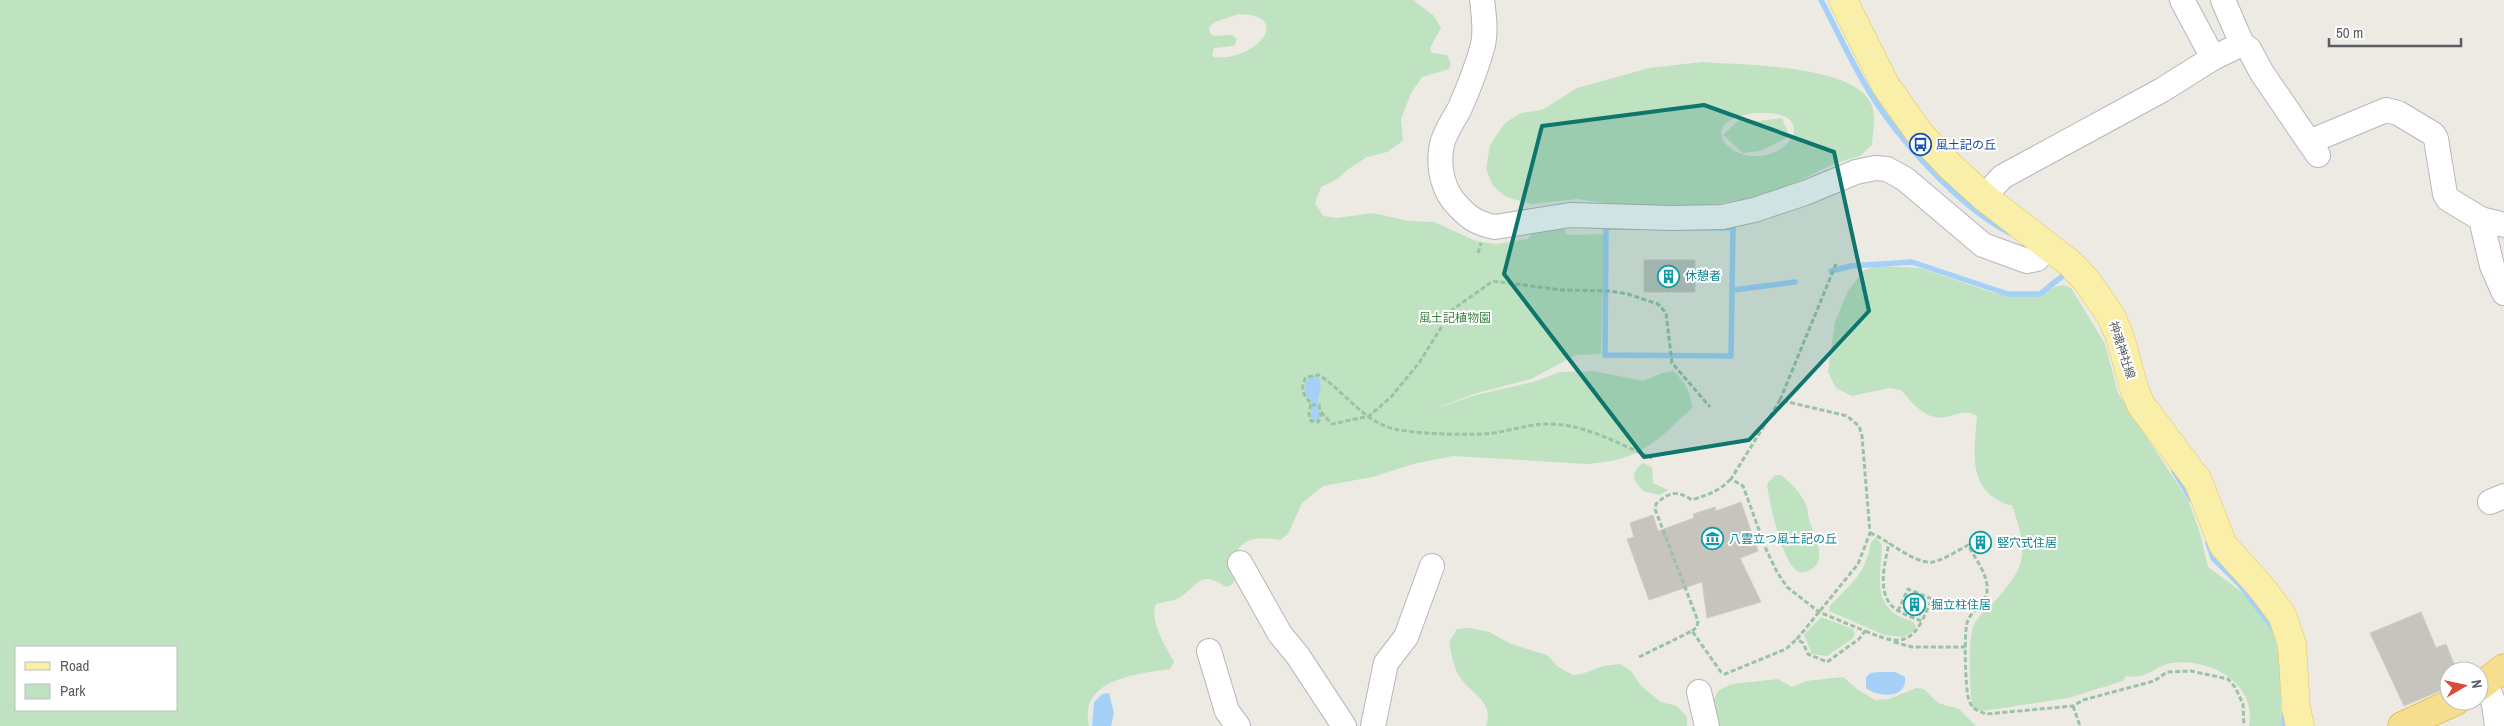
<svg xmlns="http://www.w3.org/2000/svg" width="2504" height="726" viewBox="0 0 2504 726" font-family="'Archivo Narrow','Noto Sans JP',sans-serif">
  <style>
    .green { fill: #bfe2c1; fill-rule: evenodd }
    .water { fill: #a5d1f9 }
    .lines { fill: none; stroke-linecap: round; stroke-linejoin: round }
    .stream { stroke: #a5d1f9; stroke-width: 5.5 }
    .building { fill: #c7c4be; stroke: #d0ccc0 }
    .minor-casing { stroke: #b4b7bb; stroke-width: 26 }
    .major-casing { stroke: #e7c65f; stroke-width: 29 }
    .highway-casing { stroke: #dea50f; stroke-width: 29 }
    .path { stroke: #9ac2a7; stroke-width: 3; stroke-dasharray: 5 2.5; stroke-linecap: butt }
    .minor { stroke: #fff; stroke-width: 24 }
    .major { stroke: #f9efa9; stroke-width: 28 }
    .highway { stroke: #f5df8f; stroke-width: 28 }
    .marked { fill: #0f766e; fill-opacity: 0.2; stroke: #0f766e; stroke-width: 4; stroke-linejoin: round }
    .labels { text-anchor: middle; stroke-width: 4; stroke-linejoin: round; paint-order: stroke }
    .transit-label { font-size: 12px; fill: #164399; stroke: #fff; text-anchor: start }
    .culture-label { font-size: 12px; fill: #0d838f; stroke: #fff; text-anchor: start }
    .park-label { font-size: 12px; fill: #3a8140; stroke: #fff }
    .street-label { font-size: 12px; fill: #5a5d61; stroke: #fff }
  </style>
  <rect width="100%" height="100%" fill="#eceae2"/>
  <path class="green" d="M0,0H1413L1434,16L1441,28L1430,48L1432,53L1447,55L1451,64L1449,69L1422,77L1411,93L1401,119L1403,141L1387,152L1367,157L1347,170L1339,178L1321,187L1315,203L1323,216L1337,218L1373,213L1408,221L1434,222L1476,241L1496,244L1528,239C1537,226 1550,227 1564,228L1567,235L1604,234L1601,354L1576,355L1531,379L1477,393L1428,411L1476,395L1533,382L1560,372L1593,371L1643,381L1663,373L1673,371C1685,381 1691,393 1692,408C1653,444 1641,460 1587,464L1453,456L1417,463L1372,477L1323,486L1302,503L1288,534L1280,540C1265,537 1240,535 1236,556C1234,565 1236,574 1233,584L1226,587C1199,568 1197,587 1179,598C1173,601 1163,602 1156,604C1149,621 1166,647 1174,662L1170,669C1137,674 1078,679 1089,726H0ZM1239,14C1295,15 1255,62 1214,57L1212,54L1214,48L1234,46L1237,39L1232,35L1214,36L1210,33L1209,27L1215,22ZM16,647H176V710H16Z
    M1703,62C1741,65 1848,65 1869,100C1877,113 1873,130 1872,145L1860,156L1833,164L1797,182L1756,197L1693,208L1619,205L1577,199L1532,204L1506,197L1493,186L1486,169L1490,145L1505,123L1521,113L1542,110L1577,88L1649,68ZM1756,113C1769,113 1792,112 1794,129C1795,137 1788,143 1782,148C1740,177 1684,121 1756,113Z
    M1782,118L1788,132L1785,139L1760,151L1743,153L1723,135L1740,119L1760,121Z
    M1877,266L1920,268L1994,293L2024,296H2041L2054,287L2063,285L2071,288L2105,344L2118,393L2188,500L2200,533L2208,567C2231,584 2265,606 2274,634C2283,663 2280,697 2281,726H2249C2257,683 2210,658 2172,663C2153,666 2149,680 2126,676L2123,681L2068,698L1982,711L1973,708C1969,696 1968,635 1974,625C1978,616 1987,609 1994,602C2028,565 2028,553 2012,505C2007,505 2003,503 1998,500C1967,484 1975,445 1977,416C1961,406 1951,421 1935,417C1920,414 1910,400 1901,390L1890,388L1852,396L1836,388L1828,372L1835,322L1848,291L1864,270Z
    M1642,463L1652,467L1653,483L1668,490L1660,495L1643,491L1635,481L1634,473Z
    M1775,475H1781C1791,483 1801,493 1806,505C1808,510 1808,517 1810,523C1815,537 1829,562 1808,571C1804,572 1800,573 1797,571C1782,561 1769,502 1767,484Z
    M1876,538L1882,544C1882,569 1872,597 1895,614C1901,619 1910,618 1915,624L1916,630L1903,637L1884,635L1829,611L1830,606C1851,583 1866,574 1871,542Z
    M1821,617L1853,629L1855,634L1852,639L1827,656L1812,654L1804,635Z
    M1469,628L1489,632L1511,644L1547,655L1558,667L1573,675L1582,674L1603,666L1620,664L1631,671L1642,687L1661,702L1677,706L1687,717V726H1486C1494,703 1474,695 1462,680C1453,669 1452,655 1449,642L1457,629Z
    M1843,677L1858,690L1875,700L1889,699L1916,688L1924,689L1938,703L1959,709L1976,726H1715L1712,703L1719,690L1732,684L1778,679L1792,687L1806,681Z"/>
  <path class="water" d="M1313,376L1319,378L1321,386L1317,406L1320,416L1316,421L1311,420L1312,402L1306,396L1305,382Z
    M1880,672H1895L1905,677C1908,699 1879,698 1866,688V677L1870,673Z
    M1109,693L1114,713L1111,726H1092L1094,702L1102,694Z"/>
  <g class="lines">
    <path class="stream" d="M1821,0C1837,30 1851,62 1869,91C1898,139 1960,208 2010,233
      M1606,227L1733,228L1731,356L1605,355Z
      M1831,271L1851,266L1912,262L2008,294H2040L2065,274
      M1733,290L1795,282
      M2174,471L2191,499
      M2208,543L2213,558L2240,585L2273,628
      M2284,713V726"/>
  </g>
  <path class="building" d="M1644,260H1695V292H1644Z
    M1741,502L1758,551L1740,558L1761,602L1707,618L1702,582L1649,600L1627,539L1634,537L1630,523L1653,515L1658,531L1694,518L1693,514L1715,507L1716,511Z
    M1988,534L1992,547L1975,553L1971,539Z
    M1909,594L1926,601L1920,616L1903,608Z
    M2421,612L2436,648L2446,644L2456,669L2449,671V687L2404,706L2370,633Z"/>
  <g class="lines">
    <defs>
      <path id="minor" d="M1482,0C1484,15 1486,31 1483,45C1477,67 1468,90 1459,110C1453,120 1445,133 1442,144C1437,167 1443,192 1459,207C1470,219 1479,224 1495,227L1570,215L1672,218L1722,217L1754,210L1805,193L1856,172L1875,168L1887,169L1905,179L1983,245L2027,261L2037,259L2049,246
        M2182,0L2213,58
        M2223,0L2242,44
        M2309,142L2386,110L2398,113L2433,134L2436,139L2445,194L2448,199L2481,219L2492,266L2504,293
        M1984,197L2002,177L2162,90L2213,58L2242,44L2249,49L2262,73L2318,155
        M2481,219L2504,225
        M2490,502L2504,496
        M1240,563L1280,634L1298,656L1344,726
        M1209,651L1227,711L1238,726
        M2486,683L2494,704L2497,726
        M1699,692L1707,726
        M1373,726L1386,663L1406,637L1432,566"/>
      <path id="major" d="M1843,0L1886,86L1920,134L1950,166L1984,197L2071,264L2086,280L2111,316L2120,337L2134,388L2141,405L2198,481L2223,545L2261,587L2282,615L2292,644L2296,708L2300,726"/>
      <path id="highway" d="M2479,687L2504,668
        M2402,726L2456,701"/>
    </defs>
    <use href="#minor" class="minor-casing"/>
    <use href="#major" class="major-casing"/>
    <use href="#highway" class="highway-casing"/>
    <path class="path" d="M1478,253L1481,243
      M1780,400L1836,264
      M1311,405H1319L1321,417L1318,422L1311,421L1309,414L1311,403C1303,396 1300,387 1306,377L1319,375C1342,390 1359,415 1385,426C1401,434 1463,435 1483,434C1505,433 1526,424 1547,424C1583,423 1619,444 1652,458
      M1321,412L1332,424L1369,416L1391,397L1419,363L1452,310L1493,281L1562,290L1610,291L1628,294L1658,304L1666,313L1672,363L1710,407
      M1870,533C1887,539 1915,565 1933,562C1945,559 1957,551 1968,545C1975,558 1989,576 1987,591C1986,604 1970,611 1967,623C1964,634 1965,690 1969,700C1971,709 1979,711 1986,714L2073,706L2083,700L2154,681L2167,672L2191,671L2228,679L2235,687L2243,704L2244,726
      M1898,611L1908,589L1932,599L1922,621
      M1819,612L1797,639L1803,643L1808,654L1827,662L1859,639L1865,631L1819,612L1787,587L1777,572L1766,549L1743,486L1731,479L1780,400L1847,416L1859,426L1862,436L1870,533L1858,564L1819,612
      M1692,631L1697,627L1698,621L1655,509L1656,504C1669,492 1677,490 1692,500C1709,494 1718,492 1731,479
      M1865,631C1890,641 1907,649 1922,621C1914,618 1904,615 1897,610C1875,596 1885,563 1889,543
      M1894,642L1912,647H1965
      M1639,657L1692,631L1721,672L1725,674L1786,649L1797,639
      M2073,706L2080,726"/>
    <use href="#minor" class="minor"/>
    <use href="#major" class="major"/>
    <use href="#highway" class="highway"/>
  </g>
  <path class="marked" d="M1704,105L1834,152L1869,311L1749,440L1644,457L1504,274L1542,126Z"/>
  <defs>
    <symbol id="bus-ring" viewBox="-11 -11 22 22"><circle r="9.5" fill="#fff" stroke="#1a4fb4" stroke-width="1.5"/><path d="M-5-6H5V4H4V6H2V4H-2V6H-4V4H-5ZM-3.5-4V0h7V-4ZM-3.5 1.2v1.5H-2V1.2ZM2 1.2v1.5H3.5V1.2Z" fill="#1a4fb4"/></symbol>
    <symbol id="building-ring" viewBox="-11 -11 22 22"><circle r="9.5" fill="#fff" stroke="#0f9aa8" stroke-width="1.5"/><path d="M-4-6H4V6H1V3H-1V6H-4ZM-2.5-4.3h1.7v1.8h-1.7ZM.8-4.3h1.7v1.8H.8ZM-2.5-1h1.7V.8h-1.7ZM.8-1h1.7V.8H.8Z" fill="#0f9aa8"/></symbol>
    <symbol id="museum-ring" viewBox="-11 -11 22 22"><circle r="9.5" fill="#fff" stroke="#0f9aa8" stroke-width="1.5"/><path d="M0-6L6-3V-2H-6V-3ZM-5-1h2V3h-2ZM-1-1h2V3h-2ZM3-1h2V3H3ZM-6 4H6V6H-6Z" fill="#0f9aa8"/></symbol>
  </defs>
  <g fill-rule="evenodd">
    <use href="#bus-ring" x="1908" y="132" width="25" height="25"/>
    <use href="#building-ring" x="1656" y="264" width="25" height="25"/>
    <use href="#museum-ring" x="1700" y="526" width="25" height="25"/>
    <use href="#building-ring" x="1968" y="530" width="25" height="25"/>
    <use href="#building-ring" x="1902" y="592" width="25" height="25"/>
  </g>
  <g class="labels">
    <g class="transit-label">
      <text x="1936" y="149">風土記の丘</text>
    </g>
    <g class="culture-label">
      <text x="1685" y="280">休憩者</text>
      <text x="1729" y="543">八雲立つ風土記の丘</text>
      <text x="1997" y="547">竪穴式住居</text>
      <text x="1931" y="609">掘立柱住居</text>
    </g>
    <g class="park-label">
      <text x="1455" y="322">風土記植物園</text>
    </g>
    <g class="street-label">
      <text transform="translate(2122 350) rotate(72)" y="4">神魂神社線</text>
    </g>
  </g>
  <rect x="15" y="646" width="162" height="65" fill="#ffffff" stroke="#bdbec0"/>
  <rect x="25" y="662" width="25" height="8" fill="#f9efa9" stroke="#bdbec0"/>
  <text x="60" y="671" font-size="15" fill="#5a5d61">Road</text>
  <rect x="25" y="684" width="25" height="15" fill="#bfe2c1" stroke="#bdbec0"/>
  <text x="60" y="696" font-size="15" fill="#5a5d61">Park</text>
  <g transform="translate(2464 686) rotate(81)"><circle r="24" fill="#ffffff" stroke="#bdbec0"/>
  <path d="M0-4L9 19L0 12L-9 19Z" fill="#dd4a37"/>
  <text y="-8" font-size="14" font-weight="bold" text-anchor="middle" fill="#5a5d61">N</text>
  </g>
  <path d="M2329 38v8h132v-8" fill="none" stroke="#5a5d61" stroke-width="2.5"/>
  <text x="2336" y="38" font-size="15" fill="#5a5d61" stroke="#ffffff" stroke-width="4" paint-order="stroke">50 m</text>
</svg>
